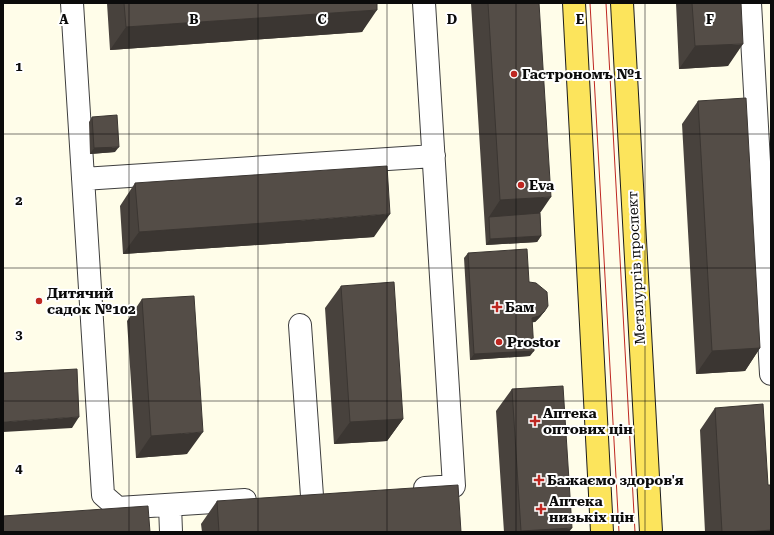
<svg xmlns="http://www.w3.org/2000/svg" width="774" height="535" viewBox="0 0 774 535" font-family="'Roboto Serif',serif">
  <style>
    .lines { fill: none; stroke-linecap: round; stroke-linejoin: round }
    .minor-casing { stroke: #3e3e3e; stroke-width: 24 }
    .major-casing { stroke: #1c1c1c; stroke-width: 24 }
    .minor { stroke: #fff; stroke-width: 22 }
    .major { stroke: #fce45c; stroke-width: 22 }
    .tram { stroke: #be2721; stroke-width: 1 }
    .wall { fill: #48423d }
    .shaded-wall { fill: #3b3632 }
    .building { fill: #544d47; stroke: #3b3632 }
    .grid { fill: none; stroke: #0b0b0b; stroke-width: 1; stroke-opacity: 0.55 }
    .poi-dot { fill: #be2721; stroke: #fff; stroke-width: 1.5 }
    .labels { text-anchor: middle; stroke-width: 4; stroke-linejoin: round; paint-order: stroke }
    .poi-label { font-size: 14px; font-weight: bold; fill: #0b0b0b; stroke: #fff; text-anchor: start }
    .street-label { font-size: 14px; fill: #0b0b0b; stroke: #fff }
    .grid-label { font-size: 13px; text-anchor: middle; font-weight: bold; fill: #0b0b0b; stroke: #fff; stroke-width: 4; stroke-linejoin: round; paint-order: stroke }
  </style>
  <rect width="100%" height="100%" fill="#fffde9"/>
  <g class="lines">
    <defs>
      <path id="minor" d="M72,3L103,495L118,508
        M424,3L454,486L425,488
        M750,3L771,374
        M83,179L434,156
        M300,325L312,496
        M170,505L171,532
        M118,508L245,500"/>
      <path id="major" d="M574,3L602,532
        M622,3L651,532"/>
    </defs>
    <use href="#minor" class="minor-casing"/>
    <use href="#major" class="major-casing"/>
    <use href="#minor" class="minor"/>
    <use href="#major" class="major"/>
    <path class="tram" d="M590,3L619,532
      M606,3L635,532"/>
  </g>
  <path class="wall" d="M107,3H377L362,32L110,50Z
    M471,3H539L540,213L541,236L537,242L486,245Z
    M676,3H741L728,66L679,69Z
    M698,101L760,348L745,371L696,374L682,124Z
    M92,117L115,152L90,154L89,122Z
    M135,183L374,237L123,254L120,206Z
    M468,253L529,282L544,312L540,317L535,322H532L530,356L470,360L464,258Z
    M341,286L403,419L387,441L334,444L325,308Z
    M142,299L187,454L136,458L127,321Z
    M512,389L569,532H504L496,411Z
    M715,408L768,485L771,532H705L700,430Z
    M217,501L461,532H202L201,524Z"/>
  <path class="shaded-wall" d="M377,10L362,32L110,50L126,27Z
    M743,44L728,66L679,69L695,46Z
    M119,147L115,152L90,154L94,148Z
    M551,197L536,219L489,217L500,200Z
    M390,214L374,237L123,254L139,232Z
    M541,236L537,242L486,245L490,239Z
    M544,312L540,317L535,322L528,323L532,318Z
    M760,348L745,371L696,374L712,351Z
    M534,351L530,356L470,360L474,354Z
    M79,417L72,428L3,432V422Z
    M403,419L387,441L334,444L350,422Z
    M203,432L187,454L136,458L151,436Z
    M572,528L569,532H520L521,531Z
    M771,530V532H748Z"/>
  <path class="building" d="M124,3H377V10L126,27Z
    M488,3H539L551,197L500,200Z
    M692,3H741L743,44L695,46Z
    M746,98L760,348L712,351L698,101Z
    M117,115L119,147L94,148L92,117Z
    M387,166L390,214L139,232L135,183Z
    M540,213L541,236L490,239L489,217Z
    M527,249L529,282L536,283L547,292L548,306L544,312L539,316L532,318L534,351L474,354L468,253Z
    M394,282L403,419L350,422L341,286Z
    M194,296L203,432L151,436L142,299Z
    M77,369L79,417L3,422V373Z
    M563,386L572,528L521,531L512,389Z
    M763,404L768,485H771V530L748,532H722L715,408Z
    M458,485L461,532H219L217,501Z
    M148,506L150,532H3V516Z"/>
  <path class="grid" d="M129,3V532M258,3V532M387,3V532M516,3V532M645,3V532M3,134H771M3,268H771M3,401H771"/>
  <g class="poi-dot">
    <circle cx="514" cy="74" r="4"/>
    <circle cx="521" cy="185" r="4"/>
    <circle cx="39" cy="301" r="4"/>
    <path d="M495 301h4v4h4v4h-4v4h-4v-4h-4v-4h4z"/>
    <circle cx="499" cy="342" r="4"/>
    <path d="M533 415h4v4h4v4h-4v4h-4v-4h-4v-4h4z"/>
    <path d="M537 474h4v4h4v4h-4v4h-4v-4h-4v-4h4z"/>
    <path d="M539 503h4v4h4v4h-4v4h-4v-4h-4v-4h4z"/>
  </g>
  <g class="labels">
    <g class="poi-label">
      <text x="522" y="79">Гастрономъ №1</text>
      <text x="529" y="190">Eva</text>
      <text x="47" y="298">Дитячий<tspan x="47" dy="16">садок №102</tspan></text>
      <text x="505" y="312">Бам</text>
      <text x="507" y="347">Prostor</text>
      <text x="543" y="418">Аптека<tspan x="543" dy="16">оптових цін</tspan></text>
      <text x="547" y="485">Бажаємо здоров'я</text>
      <text x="549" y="506">Аптека<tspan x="549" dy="16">низькіх цін</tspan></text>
    </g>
    <g class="street-label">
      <text transform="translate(636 268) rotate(-93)" y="5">Металургів проспект</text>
    </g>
  </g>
  <g class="grid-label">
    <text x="64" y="24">A</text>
    <text x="194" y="24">B</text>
    <text x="322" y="24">C</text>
    <text x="452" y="24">D</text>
    <text x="580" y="24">E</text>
    <text x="710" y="24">F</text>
    <text x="19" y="71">1</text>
    <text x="19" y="205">2</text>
    <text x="19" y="339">3</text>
    <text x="19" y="473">4</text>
  </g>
  <rect width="774" height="535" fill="none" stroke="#0b0b0b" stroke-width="8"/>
</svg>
